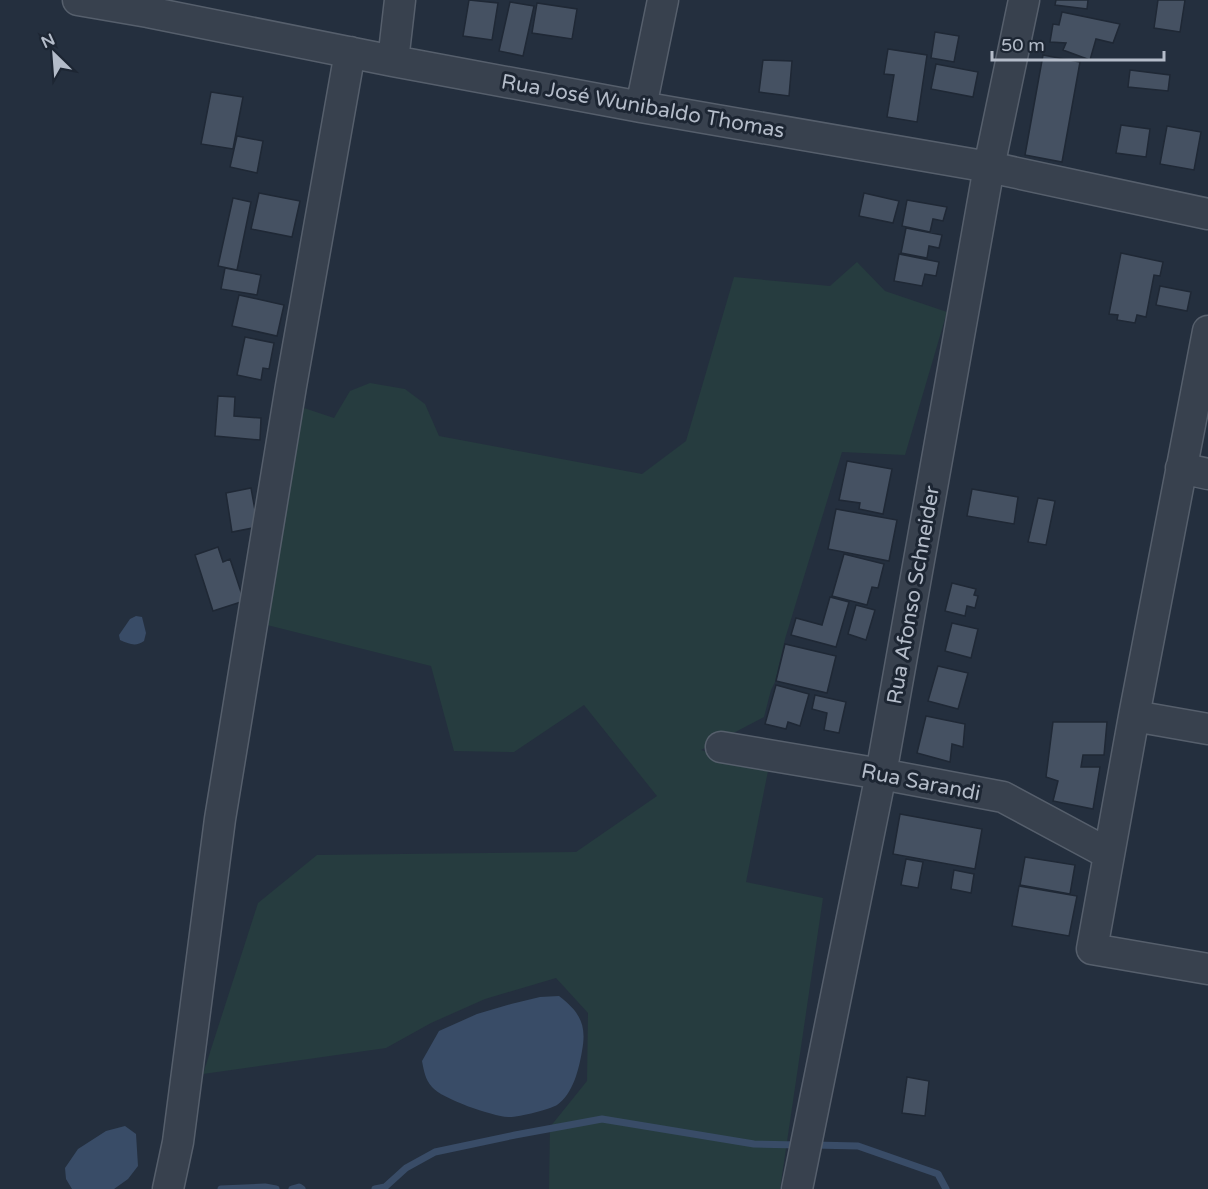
<svg xmlns="http://www.w3.org/2000/svg" width="1208" height="1189" viewBox="0 0 1208 1189" font-family="'Varela Round',sans-serif">
  <style>
    .green { fill: #263c3f }
    .water { fill: #394c67 }
    .lines { fill: none; stroke-linecap: round; stroke-linejoin: round }
    .stream { stroke: #394c67; stroke-width: 7 }
    .building { fill: #455162; stroke: #1f2835; stroke-width: 1.5 }
    .minor-casing { stroke: #565f6c; stroke-width: 33 }
    .minor { stroke: #38414e; stroke-width: 30 }
    .labels { text-anchor: middle; stroke-width: 6; stroke-linejoin: round; paint-order: stroke }
    .street-label { font-size: 21px; fill: #b4bcc9; stroke: #1d2633 }
  </style>
  <rect width="100%" height="100%" fill="#242f3e"/>
  <path class="green" d="M857,262L885,291L947,312L905,455L842,452L785,639L775,682L771,690L764,717L701,750L768,771L746,882L823,898L780,1189H549L550,1127L587,1081L588,1013L556,978L485,999L431,1023L386,1048L203,1074L258,903L317,855L576,852L657,796L584,705L514,752L454,751L431,666L263,624L298,406L334,418L350,391L370,383L405,389L425,404L439,436L642,474L686,441L734,277L830,286Z"/>
  <path class="water" d="M136,616L142,617L146,633L144,641C136,647 129,644 120,640L119,635L130,619Z
    M559,996C580,1012 587,1025 582,1051C579,1069 573,1094 557,1105C551,1109 516,1118 508,1117C492,1116 442,1099 432,1087C425,1079 424,1071 422,1061L439,1031L477,1014L511,1004L540,997Z
    M125,1126L136,1134L138,1166L128,1179L114,1189H72L66,1179L65,1168L78,1149L106,1131Z"/>
  <g class="lines">
    <path class="stream" d="M814,1145L858,1146L938,1174L946,1189
      M221,1189L265,1187L276,1189
      M292,1189L299,1187L302,1189
      M375,1189L385,1187L406,1168L435,1152L515,1135L602,1119L754,1144L800,1145"/>
  </g>
  <path class="building" d="M469,0L498,3L492,40L463,36Z
    M1056,0H1088L1087,9L1055,5Z
    M1158,0H1185L1180,32L1154,28Z
    M510,2L534,6L523,56L499,51Z
    M537,3L577,9L572,39L532,33Z
    M1062,12L1120,24L1113,43L1096,39L1090,60L1063,50L1066,43L1050,42L1053,24L1059,25Z
    M935,32L959,36L954,62L931,58Z
    M888,49L927,55L917,122L887,117L894,75L884,74Z
    M1043,55L1080,62L1062,162L1025,155Z
    M763,60L792,61L789,96L759,92Z
    M936,64L978,72L973,97L931,89Z
    M1130,70L1170,75L1168,91L1128,87Z
    M211,92L243,97L233,149L201,144Z
    M1121,125L1150,129L1146,157L1116,153Z
    M1167,126L1201,132L1194,170L1160,164Z
    M237,136L263,141L257,173L230,167Z
    M259,193L300,201L292,237L251,229Z
    M864,193L899,201L893,223L859,216Z
    M233,198L251,202L237,270L218,266Z
    M907,200L947,207L943,221L933,219L930,232L902,226Z
    M906,228L942,235L939,248L929,246L927,258L901,253Z
    M1121,253L1163,262L1160,276L1154,275L1146,317L1137,315L1135,323L1117,320L1118,315L1109,314Z
    M899,254L939,262L936,276L925,274L922,286L894,281Z
    M225,268L261,275L257,295L221,289Z
    M1160,286L1191,292L1187,311L1156,305Z
    M239,295L284,305L277,336L232,326Z
    M245,337L274,343L269,369L263,368L261,380L237,375Z
    M218,396L235,397L234,416L261,418L260,440L215,436Z
    M847,461L892,469L883,514L859,509L860,503L839,500Z
    M251,488L258,527L232,532L226,493Z
    M972,489L1018,497L1014,524L967,516Z
    M1038,498L1055,501L1046,545L1028,542Z
    M836,509L897,520L889,561L828,549Z
    M218,547L223,562L230,559L244,601L213,611L195,555Z
    M844,554L884,564L878,588L872,587L867,605L832,596Z
    M952,583L976,589L974,595L978,596L975,608L967,606L965,616L945,611Z
    M830,597L849,602L836,647L791,635L796,618L822,625Z
    M856,605L875,610L866,640L848,634Z
    M952,623L978,629L971,658L945,651Z
    M785,644L836,656L827,693L776,681Z
    M938,666L968,673L958,709L928,701Z
    M776,685L809,694L800,726L788,722L786,729L765,724Z
    M815,695L846,702L839,733L824,730L827,713L812,709Z
    M926,716L965,724L963,747L952,744L950,762L917,753Z
    M1053,722H1107L1104,755H1083L1081,767H1100L1093,809L1053,801L1058,781L1046,777Z
    M900,814L982,829L975,869L893,854Z
    M1025,857L1075,865L1070,894L1020,885Z
    M906,859L923,862L918,888L901,885Z
    M954,870L974,874L971,893L951,889Z
    M1019,886L1077,896L1069,936L1012,926Z
    M907,1077L929,1081L925,1116L902,1113Z"/>
  <g class="lines">
    <defs>
      <path id="minor" d="M78,0L148,12L393,61L641,107L989,167L1208,214
        M393,61L400,0
        M641,107L663,0
        M1208,331L1134,716L1092,949L1208,969
        M1181,468L1208,474
        M1134,716L1208,729
        M721,747L881,774L1003,797L1109,854
        M168,1189L178,1142L220,819L291,386L350,52
        M797,1189L881,774L989,167L1024,0"/>
    </defs>
    <use href="#minor" class="minor-casing"/>
    <use href="#minor" class="minor"/>
  </g>
  <g class="labels">
    <g class="street-label">
      <text transform="translate(643 106) rotate(10)" y="7">Rua José Wunibaldo Thomas</text>
      <text transform="translate(913 595) rotate(-80)" y="7">Rua Afonso Schneider</text>
      <text transform="translate(921 782) rotate(11)" y="7">Rua Sarandi</text>
    </g>
  </g>
  <g transform="translate(54 54) rotate(335)" stroke="#1d2633" stroke-width="4.5" paint-order="stroke">
  <path d="M0-4.5L10 22L0 15L-10 22Z" fill="#b4bcc9"/>
  <text y="-9" font-size="16" font-weight="bold" text-anchor="middle" fill="#b4bcc9">N</text>
  </g>
  <path d="M992 51v9h172v-9" fill="none" stroke="#b4bcc9" stroke-width="3"/>
  <text x="1001" y="51" font-size="18" fill="#b4bcc9" stroke="#1d2633" stroke-width="4.5" paint-order="stroke">50 m</text>
</svg>
